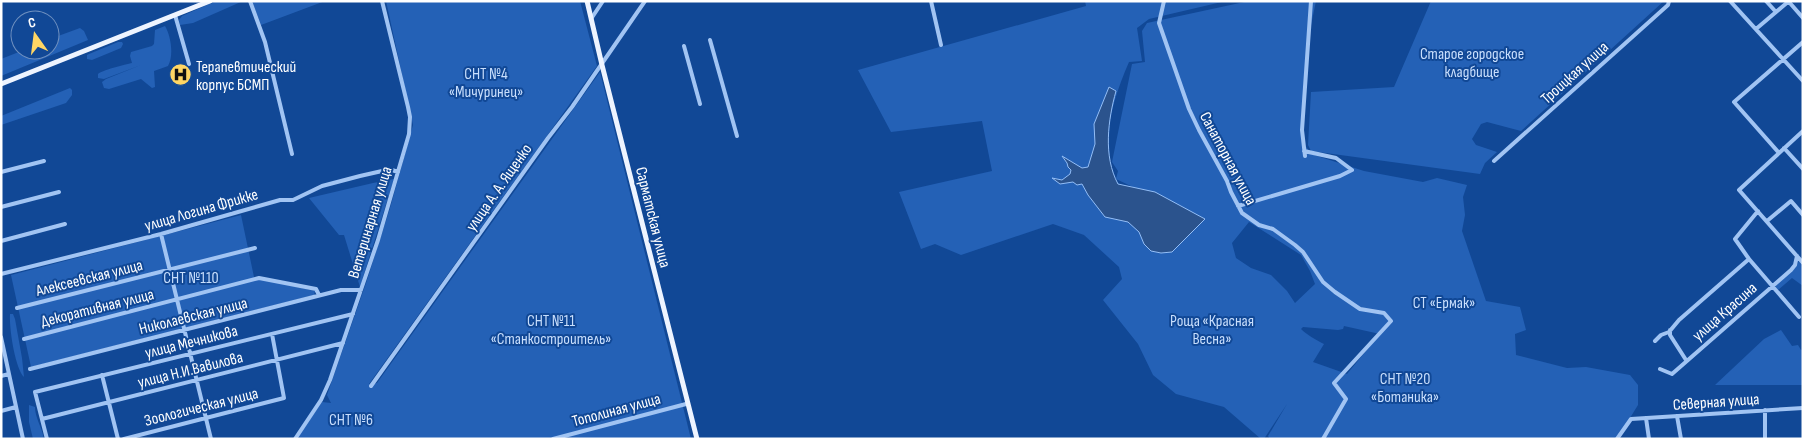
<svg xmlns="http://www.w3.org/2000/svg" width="1804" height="440" viewBox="0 0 1804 440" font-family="'Sofia Sans Condensed',sans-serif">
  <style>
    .green { fill: #2461b6; fill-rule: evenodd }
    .water { fill: #2b538d; stroke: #93bef7 }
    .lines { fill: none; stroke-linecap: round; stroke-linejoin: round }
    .minor { stroke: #a1c4f3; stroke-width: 4 }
    .major { stroke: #eef4ff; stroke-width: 5 }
    .labels { text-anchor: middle; stroke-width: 4; stroke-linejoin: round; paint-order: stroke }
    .park-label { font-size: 16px; fill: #c9dffd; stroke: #114896 }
    .poi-label { font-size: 16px; fill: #fff; stroke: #114896; text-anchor: start }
    .street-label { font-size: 16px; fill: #fff; stroke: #114896 }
  </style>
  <rect width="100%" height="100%" fill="#114896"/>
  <path class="green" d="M216,1H243L193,23L180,25L179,20L182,16Z
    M252,1H325L261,25Z
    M386,1H580L597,66L369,384L377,383L600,72L691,439H296L322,402L331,403L327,395L366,283L390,208L413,125Z
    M1085,1H1226L1149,19L1137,28L1142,61L1129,62C1113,99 1097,146 1118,184L1135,188L1116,179L1118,171L1112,162L1132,64L1145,62L1142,31L1147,23L1249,1H1316L1309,35L1301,139L1311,154L1364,171L1423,182L1437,178L1467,185L1463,197L1465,215L1462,231L1486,301L1520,307L1526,330L1515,334L1516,355L1567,368L1586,367L1630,375L1638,385V405L1617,439H1270L1268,436L1287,404L1264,439H1261L1224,407L1176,394L1153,375L1138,344L1103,300L1122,279L1119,267L1084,235L1053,224L961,255L935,244L921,249L899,192L992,171L982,121L891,132L858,70L1086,6ZM1249,222L1301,255L1310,271L1315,284L1295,303L1287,291L1271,275L1251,268L1236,258L1232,243ZM1344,326L1380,334L1347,374L1313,362L1324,344C1316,340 1307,335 1301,329L1303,327L1338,330L1343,329Z
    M1431,1H1664L1521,131L1487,122L1481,124L1472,139L1476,145L1497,152L1485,163L1480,174L1311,151L1308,145L1311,92L1394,87Z
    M165,26C171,36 174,56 168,66L154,71L155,87L152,88L141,79L109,89L104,88L102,82L106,79L141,65L104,79L98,78V74C100,71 126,64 132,63L130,56L131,52L152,46L154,44L155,30Z
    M80,28L84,31L88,40L1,76V59L24,50H50V39Z
    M118,42H122L123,44L121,48L92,60L87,59V55L89,54Z
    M70,88L72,90V95L66,103L1,125V116Z
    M394,179L360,287L344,235H339L309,198L373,183Z
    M241,215L254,277L315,291L314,295L31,367L11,275Z
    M1799,261L1803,267V286L1792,278L1778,290L1775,286L1795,268Z
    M10,314H13L15,319L22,358L24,377C15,368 9,328 10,314Z
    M1781,330L1792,346L1798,345L1801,350L1803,349V385H1715L1764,339Z
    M29,405L35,407C35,418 42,427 44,439H33L29,422Z"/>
  <path class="water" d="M1109,87L1116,91C1108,120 1103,156 1118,184L1155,192L1205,219L1172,252L1161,253L1151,251L1144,244L1139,232L1128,222L1105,217L1088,195L1082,184L1077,185L1073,182L1060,184L1052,178L1062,180L1070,174L1071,170L1068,167L1067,163L1062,156L1082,168L1088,167L1095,144L1094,124Z"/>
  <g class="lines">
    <path class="minor" d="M250,1L265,42L292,154
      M931,1L941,45
      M1164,1L1159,23L1189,109L1199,130L1227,181L1231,192L1242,213L1259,225L1273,229L1295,245L1303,252L1323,282L1335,292L1360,309L1384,313L1391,321L1334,383L1346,399L1323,439
      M1730,1L1803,81
      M1766,1L1776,12
      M1789,2L1803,18
      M175,15L189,64
      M591,19L603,1
      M1756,29L1789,1
      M710,40L737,136
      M684,46L700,104
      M1803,131L1739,190L1803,263
      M1784,148L1803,169
      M1779,153L1734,102L1803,42
      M1305,156L1302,130L1311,1
      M1494,161L1668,5L1669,1
      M1,172L44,161
      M1238,206L1340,176L1352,170L1336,158L1304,151
      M1,207L59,192
      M1758,211L1735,239L1749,259L1799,317
      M1767,221L1791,201L1803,215
      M161,234L211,439
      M1,241L65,224
      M1,274L161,234L280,200H293L322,186L360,176L382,171L392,170L398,172
      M17,308L255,248
      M1670,330V335L1686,360
      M1,337L23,439
      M24,339L259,278L316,289L319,295
      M1655,341L1661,335L1669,332L1679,320L1749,259
      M30,369L341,290H361
      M1660,369L1672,374L1791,270L1795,265L1797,256
      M102,375L118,439
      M1,376L9,374
      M371,386L548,138L572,107L645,1
      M1765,410V439
      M1,411L16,407
      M1677,416L1681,439
      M1646,418L1649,439
      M42,419L343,343
      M47,439L35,392L353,314
      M124,439L284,398L272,334
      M295,439L321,400L330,380L378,240L409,134L410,117L408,107L382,1
      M553,439L686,404
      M1617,439L1631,419L1803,408"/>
    <path class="major" d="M587,1L602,65L697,439
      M1,84L210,1"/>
  </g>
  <defs>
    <symbol id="hospital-disc" viewBox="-11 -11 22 22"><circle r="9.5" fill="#ffd664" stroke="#114896"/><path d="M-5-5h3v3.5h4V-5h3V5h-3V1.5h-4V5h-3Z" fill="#111"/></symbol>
  </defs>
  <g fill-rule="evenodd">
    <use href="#hospital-disc" x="168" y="62" width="25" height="25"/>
  </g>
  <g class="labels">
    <g class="park-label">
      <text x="1472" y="59">Старое городское<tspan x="1472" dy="18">кладбище</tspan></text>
      <text x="486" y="79">СНТ №4<tspan x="486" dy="18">«Мичуринец»</tspan></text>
      <text x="191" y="283">СНТ №110</text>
      <text x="1444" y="308">СТ «Ермак»</text>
      <text x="551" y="326">СНТ №11<tspan x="551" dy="18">«Станкостроитель»</tspan></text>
      <text x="1212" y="326">Роща «Красная<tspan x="1212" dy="18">Весна»</tspan></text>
      <text x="1405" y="384">СНТ №20<tspan x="1405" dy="18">«Ботаника»</tspan></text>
      <text x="351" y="425">СНТ №6</text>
    </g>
    <g class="poi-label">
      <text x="196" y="72">Терапевтический<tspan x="196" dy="18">корпус БСМП</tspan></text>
    </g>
    <g class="street-label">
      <text transform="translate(1574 72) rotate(-42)" y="6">Троицкая улица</text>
      <text transform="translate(1229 158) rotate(62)" y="6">Санаторная улица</text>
      <text transform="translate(498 187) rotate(-55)" y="6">улица А. А. Ященко</text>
      <text transform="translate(201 209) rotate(-16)" y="6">улица Логина Фрикке</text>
      <text transform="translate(654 217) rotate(76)" y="6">Сарматская улица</text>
      <text transform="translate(369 222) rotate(-73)" y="6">Ветеринарная улица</text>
      <text transform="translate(89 277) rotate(-14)" y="6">Алексеевская улица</text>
      <text transform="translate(97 307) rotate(-14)" y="6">Декоративная улица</text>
      <text transform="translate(1724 311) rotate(-41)" y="6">улица Красина</text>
      <text transform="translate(193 315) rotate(-14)" y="6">Николаевская улица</text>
      <text transform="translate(191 341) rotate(-14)" y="6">улица Мечникова</text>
      <text transform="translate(190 369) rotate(-14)" y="6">улица Н.И.Вавилова</text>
      <text transform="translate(1716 401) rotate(-4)" y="6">Северная улица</text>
      <text transform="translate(201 406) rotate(-14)" y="6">Зоологическая улица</text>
      <text transform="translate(616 409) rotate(-15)" y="6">Тополиная улица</text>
    </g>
  </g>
  <rect width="1804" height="440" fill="none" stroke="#ffffff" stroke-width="5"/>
  <g transform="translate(35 35) rotate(346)"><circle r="24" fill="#114896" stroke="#7091c0"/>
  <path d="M0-4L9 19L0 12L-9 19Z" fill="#ffd664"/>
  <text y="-8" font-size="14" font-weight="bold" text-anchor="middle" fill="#ffffff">С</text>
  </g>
</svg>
